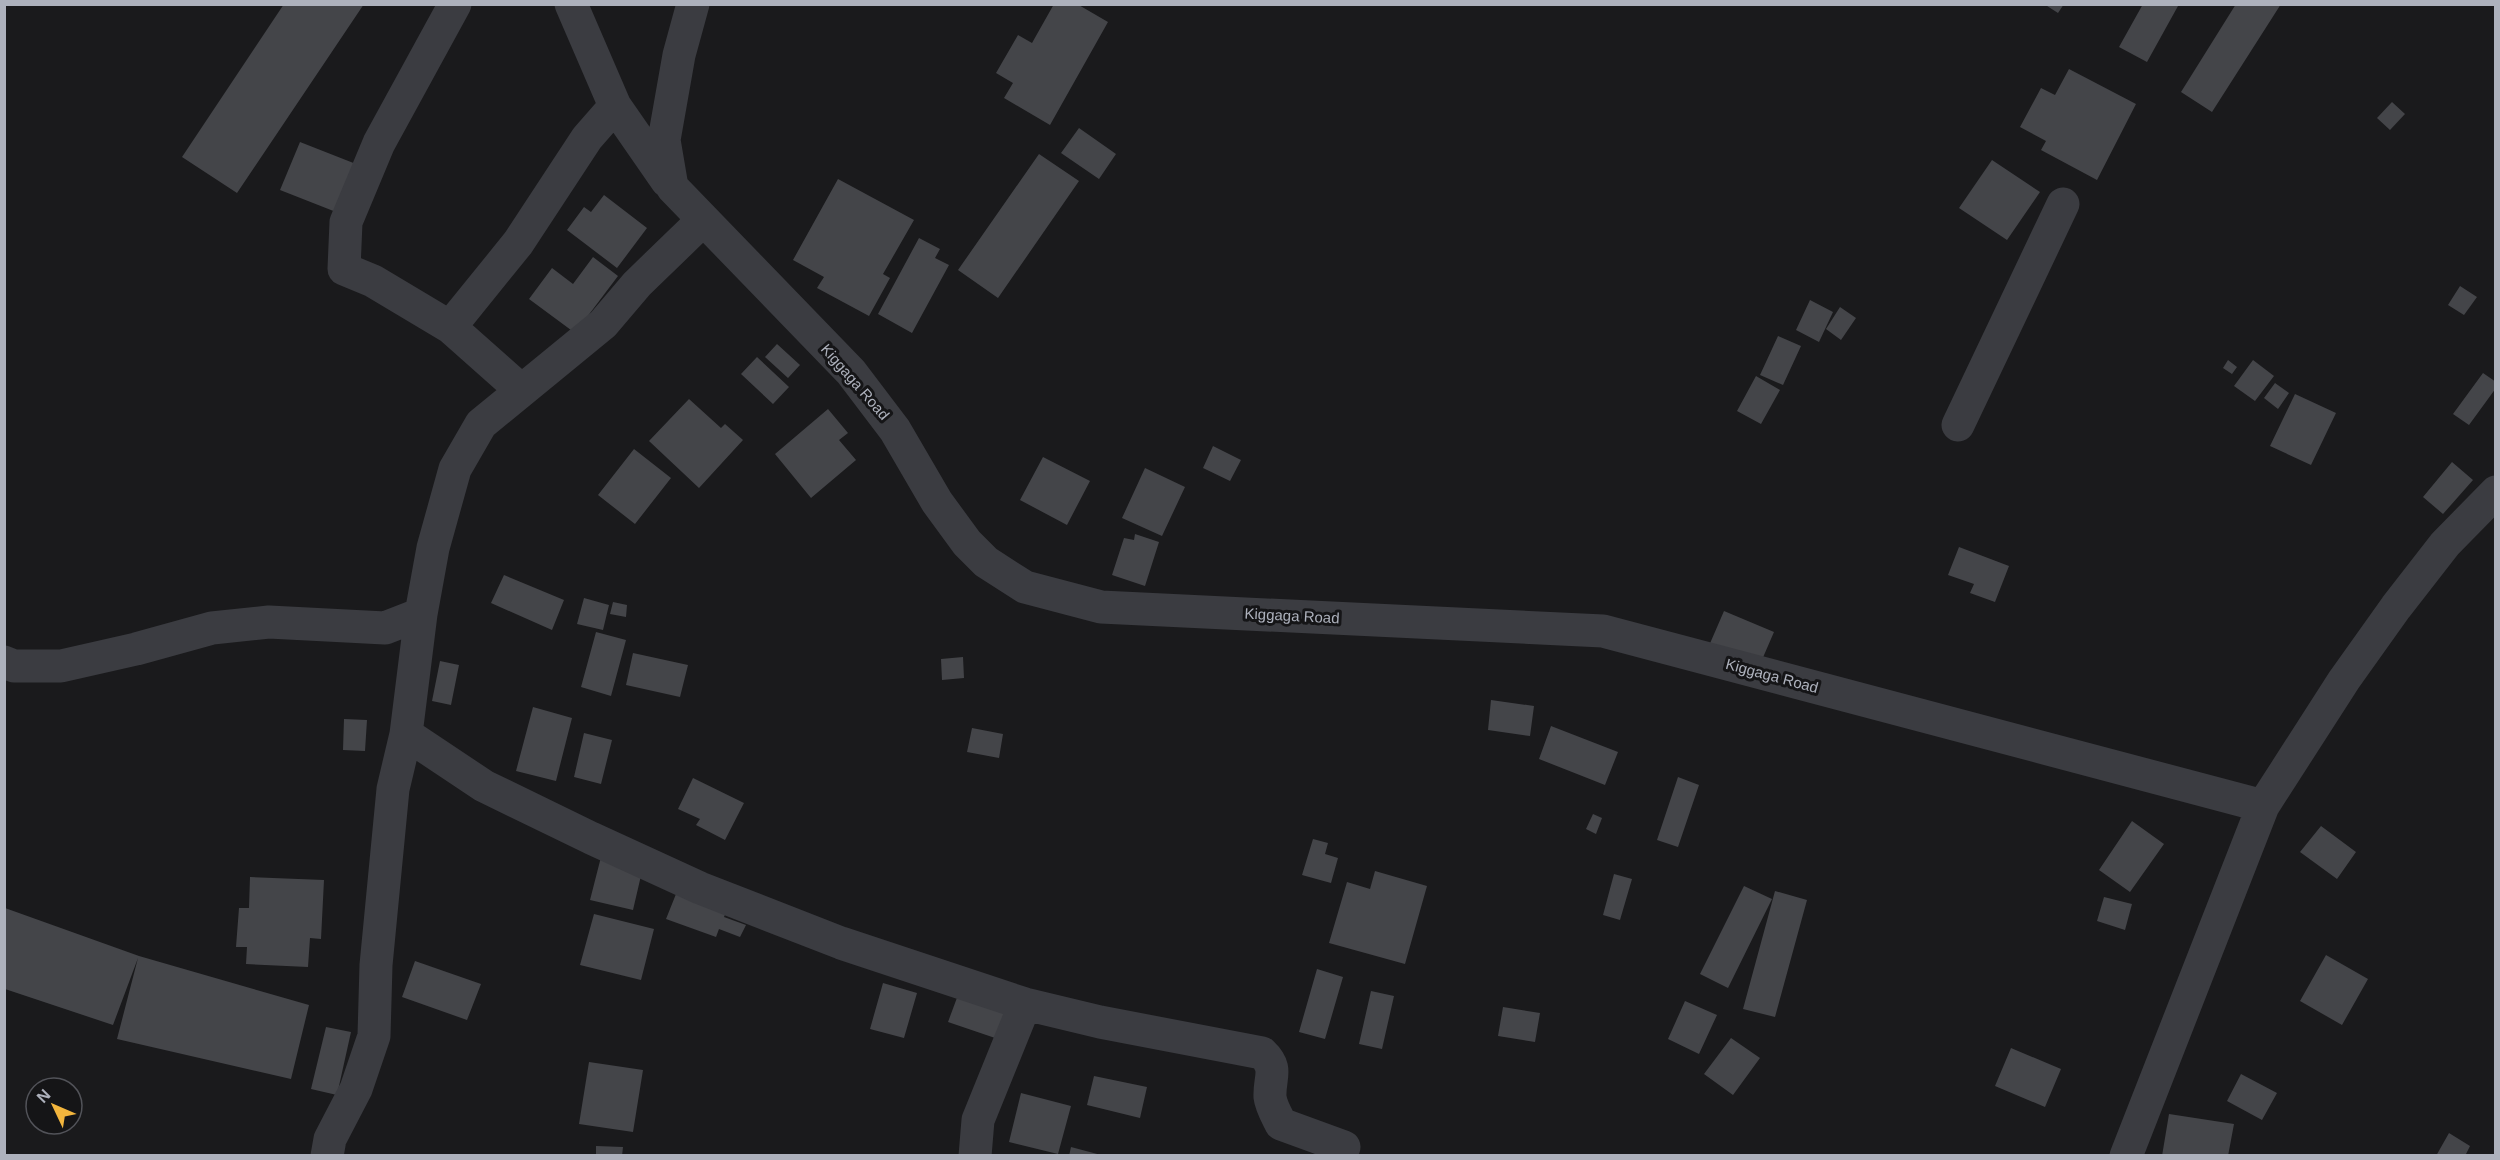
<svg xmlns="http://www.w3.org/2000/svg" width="2500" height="1160" viewBox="0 0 2500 1160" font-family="Arial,sans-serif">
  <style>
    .building { fill: #444549 }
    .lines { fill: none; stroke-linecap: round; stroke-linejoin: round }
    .minor { stroke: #3b3c41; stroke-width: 33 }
    .labels { text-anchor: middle; stroke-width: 6; stroke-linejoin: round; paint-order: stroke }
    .street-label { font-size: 15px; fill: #adb1bc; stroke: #151517 }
  </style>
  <rect width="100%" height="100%" fill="#1a1a1c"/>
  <path class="building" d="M284,4H364L237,193L182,157Z
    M1054,4H1077L1108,22L1050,125L1004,98L1013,83L996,73L1018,35L1032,43Z
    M2044,4H2064L2058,13Z
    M2143,4L2178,6L2147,62L2119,47Z
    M2236,4H2281L2212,112L2181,92Z
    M2069,69L2136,104L2097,180L2041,150L2046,141L2020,127L2041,88L2055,95Z
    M2392,102L2405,114L2390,130L2377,118Z
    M1079,128L1116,154L1099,179L1061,153Z
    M300,142L356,164L336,212L280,190Z
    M1039,154L1079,181L998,298L958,270Z
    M1992,160L2040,192L2007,240L1959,208Z
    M838,179L914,220L883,274L890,278L869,316L817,288L824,277L793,260Z
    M604,195L647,228L617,268L567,230L584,207L591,212Z
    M919,238L940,249L935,258L949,265L912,333L878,314Z
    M593,257L618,276L575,333L529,299L552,268L573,284Z
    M2460,286L2477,297L2464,315L2448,305Z
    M1810,300L1833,312L1819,342L1796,330Z
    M1840,307L1856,318L1841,340L1826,329Z
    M1778,336L1801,346L1783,385L1760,375Z
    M777,344L800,365L788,378L765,357Z
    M757,357L789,387L773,404L741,374Z
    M2228,360L2237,367L2232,374L2223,368Z
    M2253,360L2274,376L2255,401L2234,386Z
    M2483,373L2496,382V388L2469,425L2453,414Z
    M1756,376L1780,390L1761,424L1737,411Z
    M2275,383L2289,393L2278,409L2264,398Z
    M2295,394L2336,413L2311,465L2270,446Z
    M689,399L721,428L725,424L743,440L699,488L649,441Z
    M828,409L848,433L839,440L856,460L811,498L775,454Z
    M1213,446L1241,460L1230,481L1203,468Z
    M634,449L671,478L635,524L598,495Z
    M1043,457L1090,481L1067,525L1020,500Z
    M2452,462L2473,480L2443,514L2423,497Z
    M1145,468L1185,487L1162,536L1122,518Z
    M1135,534L1159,542L1145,586L1112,575L1124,538L1134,540Z
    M1959,547L2009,566L1995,602L1970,593L1974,584L1948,575Z
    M504,575L564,600L552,630L491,603Z
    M584,598L609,605L603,630L577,624Z
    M613,602L627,605L626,617L610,614Z
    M1724,611L1774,632L1758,669L1708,648Z
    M596,632L626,640L611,696L581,687Z
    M633,653L688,665L680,697L626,685Z
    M963,657L964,678L942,680L941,659Z
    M440,661L459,665L451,705L432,701Z
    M1491,700L1534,706L1530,736L1488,730Z
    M533,707L572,718L556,781L516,771Z
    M344,719L367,720L365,751L343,750Z
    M1551,726L1618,752L1605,785L1539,759Z
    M972,728L1003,734L999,758L967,752Z
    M584,733L612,740L601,784L574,777Z
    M1678,777L1699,785L1678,847L1657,840Z
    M693,778L744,803L725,840L696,825L700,819L678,809Z
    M1593,814L1602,818L1596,834L1586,829Z
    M2132,821L2164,844L2130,892L2099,870Z
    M2321,826L2356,852L2337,879L2300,852Z
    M1313,839L1328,843L1325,854L1338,858L1331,883L1302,875Z
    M601,857L643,867L633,910L590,900Z
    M1375,871L1427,886L1405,964L1329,943L1347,882L1370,889Z
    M1614,874L1632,879L1620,920L1603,915Z
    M250,877L324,880L321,939L310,938L308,967L246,964L247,947H236L239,908H249Z
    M1744,886L1772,899L1728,988L1700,974Z
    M1775,891L1807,900L1775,1017L1743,1009Z
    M676,894L726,912L724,917L746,925L740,937L719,929L716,937L666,919Z
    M2104,897L2132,904L2125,930L2097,921Z
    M5,908L139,956L309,1005L291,1079L117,1039L138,958L113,1025L5,989Z
    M594,914L654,929L641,980L580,965Z
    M2326,955L2368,979L2342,1025L2300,1001Z
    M415,961L481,984L467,1020L402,997Z
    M1317,969L1343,977L1325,1039L1299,1032Z
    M883,983L917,993L904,1038L870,1029Z
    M1371,991L1394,996L1382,1049L1359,1044Z
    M958,995L1007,1010L998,1039L948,1022Z
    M1685,1001L1717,1015L1699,1054L1668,1039Z
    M1503,1007L1540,1013L1535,1042L1498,1036Z
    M326,1027L351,1032L337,1095L311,1089Z
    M1731,1038L1760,1058L1733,1095L1704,1074Z
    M2011,1048L2061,1069L2045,1107L1995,1086Z
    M589,1062L643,1070L633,1132L579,1124Z
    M2241,1074L2277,1093L2262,1120L2227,1101Z
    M1094,1076L1147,1087L1140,1118L1087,1105Z
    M1021,1093L1071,1106L1058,1154L1009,1142Z
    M2169,1114L2234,1124L2228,1156H2162Z
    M2449,1133L2470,1146L2465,1156H2436Z
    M596,1146L623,1147L622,1156H596Z
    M1071,1147L1101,1155V1156H1069Z"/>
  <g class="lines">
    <path class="minor" d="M455,4L379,143L346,222L344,269L373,281L450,327L521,390
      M571,4L615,106L667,181
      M693,4L679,55L664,140L672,187L851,372L895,430L937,502L967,543L986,562L1025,587L1101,607L1603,631L2263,806
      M450,327L518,243L587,138L615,106
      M1958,425L2063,204
      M4,662L14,666H61L136,649L212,628L269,622L385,628L421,614
      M406,734L484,786L591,838L700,888L841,943L1025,1004L1100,1022L1262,1053C1279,1069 1269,1077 1270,1097C1271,1106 1277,1116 1281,1124L1344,1147
      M327,1156L330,1139L356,1089L374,1036L376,965L393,789L406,734L421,614L433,548L455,469L481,424L603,324L637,284L702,221
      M975,1156L978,1120L1025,1004
      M2126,1156L2263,806L2344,680L2396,607L2445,544L2496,492"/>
  </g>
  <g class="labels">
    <g class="street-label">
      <text transform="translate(855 382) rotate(49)" y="5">Kiggaga Road</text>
      <text transform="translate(1292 616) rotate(3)" y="5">Kiggaga Road</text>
      <text transform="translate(1772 676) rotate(15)" y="5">Kiggaga Road</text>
    </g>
  </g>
  <rect width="2500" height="1160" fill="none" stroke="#adb1bc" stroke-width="12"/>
  <g transform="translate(54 1106) rotate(314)"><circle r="28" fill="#151517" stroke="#525359" stroke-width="1.5"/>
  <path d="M0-4.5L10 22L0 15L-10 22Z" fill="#f2b53d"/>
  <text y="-9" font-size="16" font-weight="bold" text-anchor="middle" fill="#adb1bc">N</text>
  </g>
</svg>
